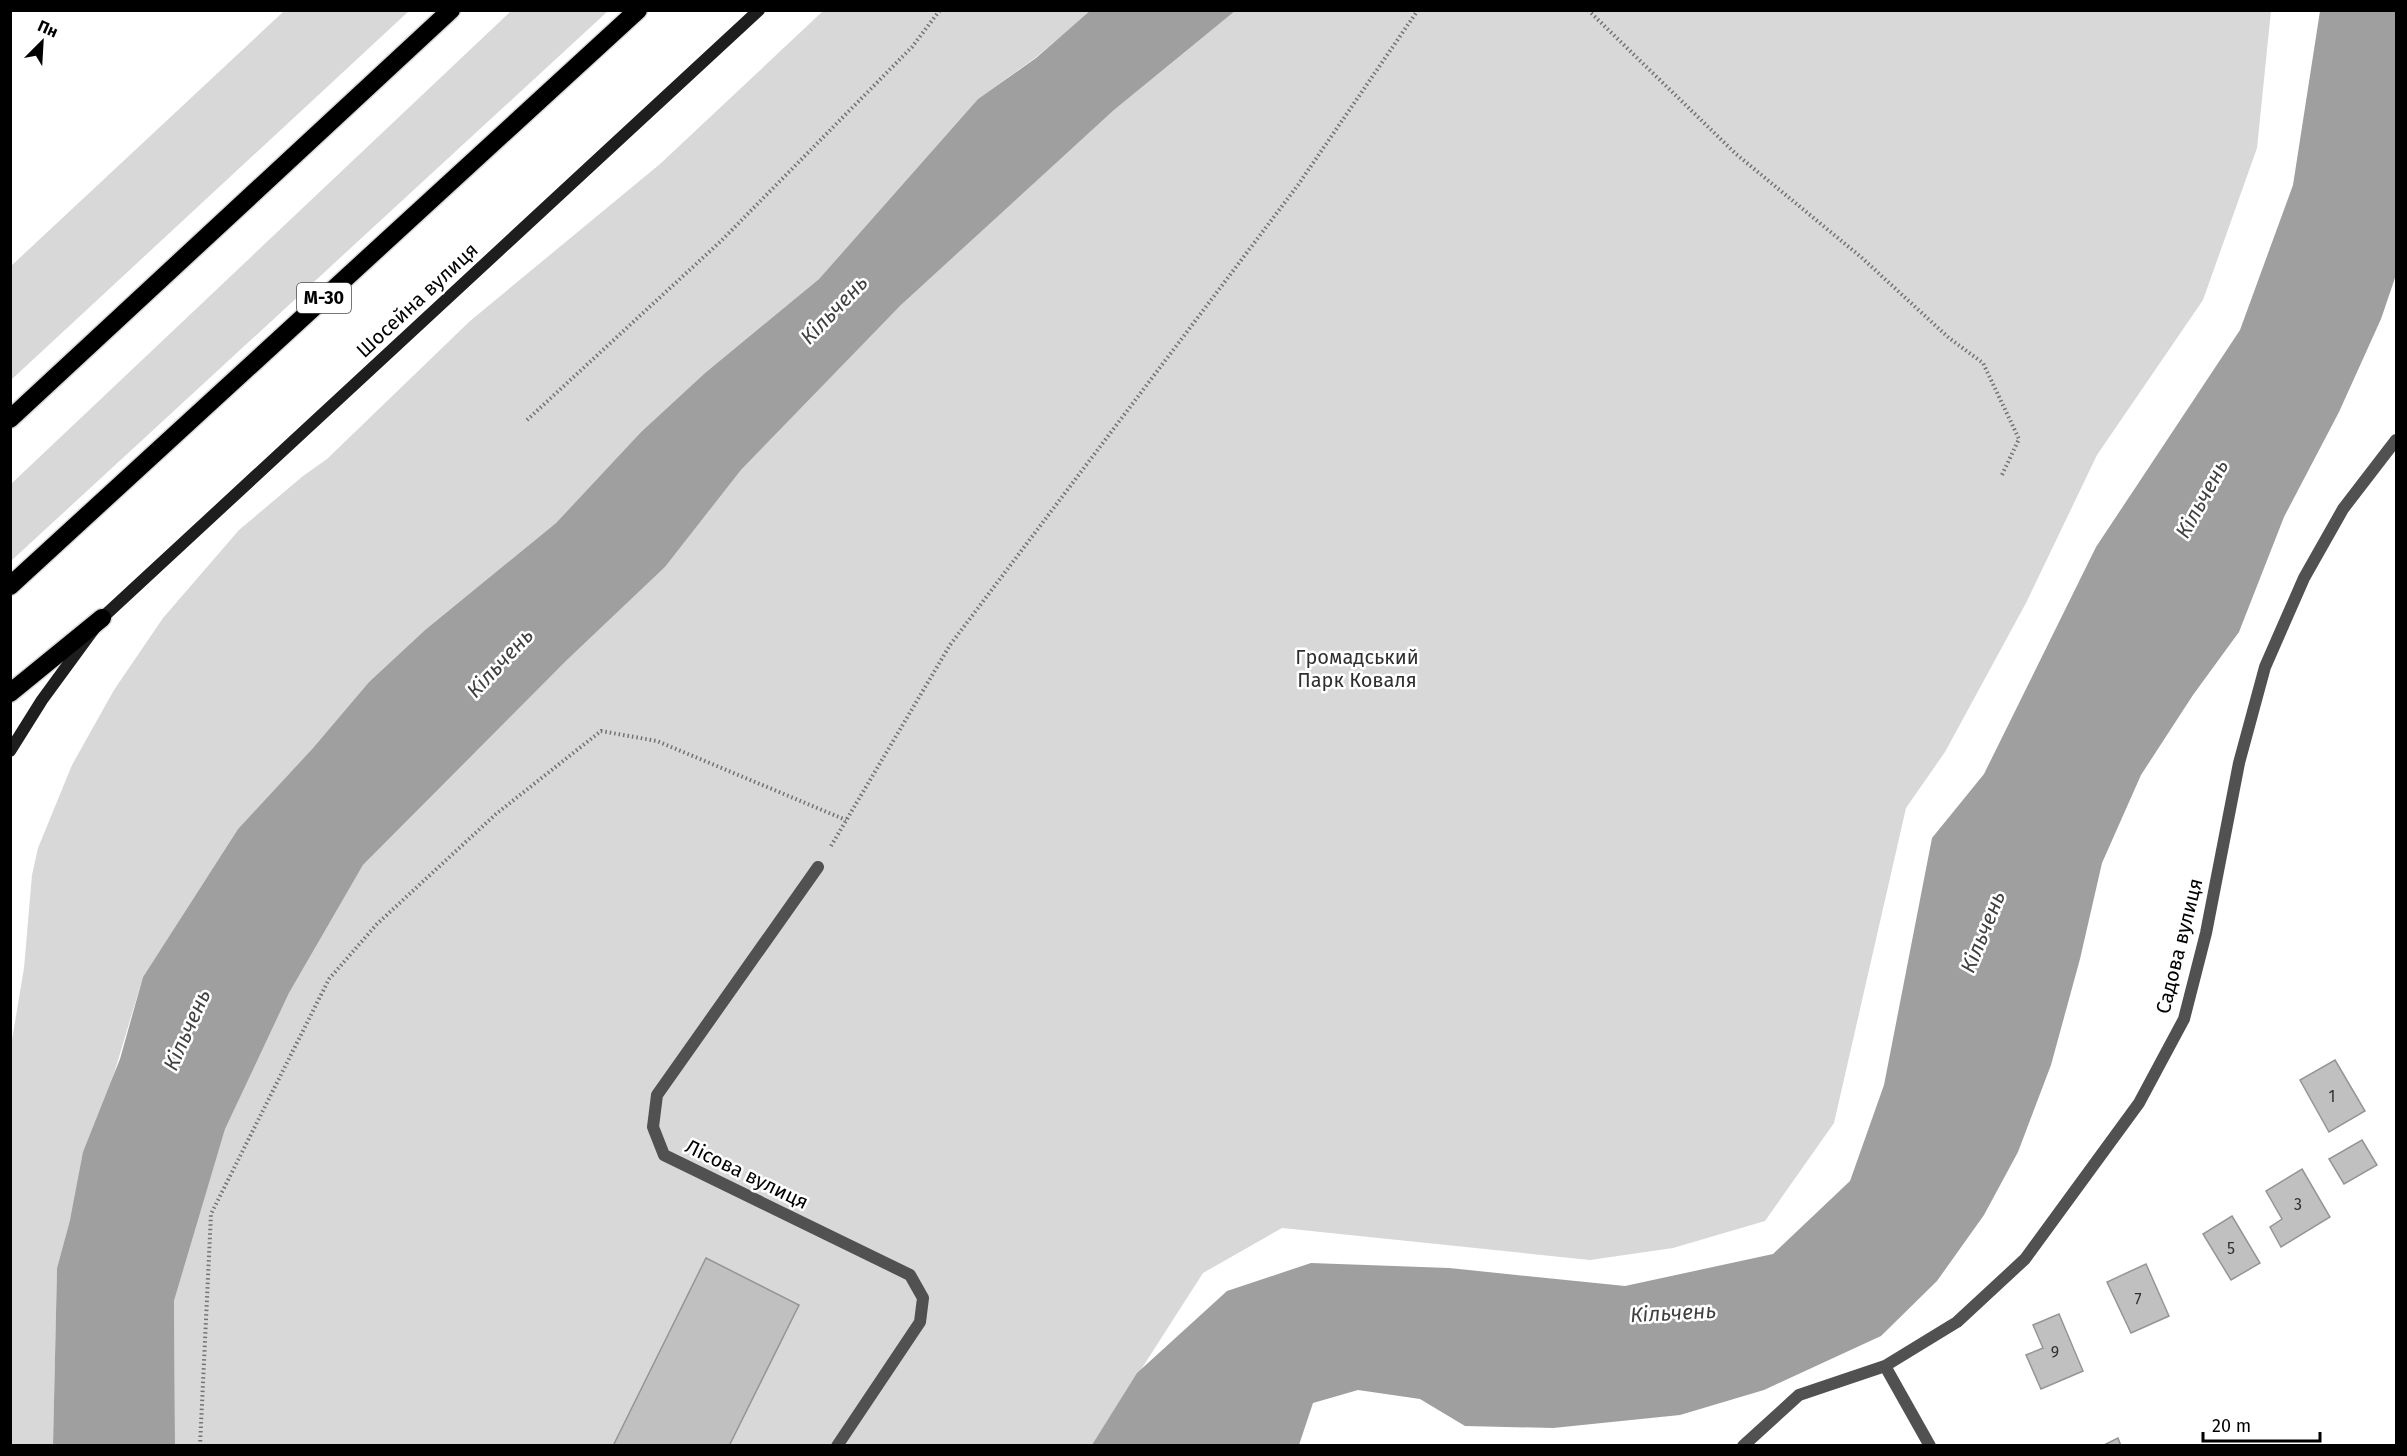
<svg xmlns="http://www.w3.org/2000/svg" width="2407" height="1456" viewBox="0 0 2407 1456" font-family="'Fira Sans',sans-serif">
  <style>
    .green { fill: #d8d8d8 }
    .water { fill: #9f9f9f }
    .building { fill: #c0c0c0; stroke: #959595; stroke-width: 1.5 }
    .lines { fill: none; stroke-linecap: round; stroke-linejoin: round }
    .highway-casing { stroke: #dbdbdb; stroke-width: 21 }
    .path { stroke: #737373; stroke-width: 4; stroke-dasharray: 1.5 3; stroke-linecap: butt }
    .lane { stroke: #515151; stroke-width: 12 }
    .street { stroke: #515151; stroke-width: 12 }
    .secondary { stroke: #1e1e1e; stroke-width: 12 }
    .highway { stroke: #000; stroke-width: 18 }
    .labels { text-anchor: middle; stroke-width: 5; stroke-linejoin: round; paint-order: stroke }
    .number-label { font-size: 16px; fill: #303030 }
    .shield { fill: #fff; stroke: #4c4c4c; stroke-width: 1.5 }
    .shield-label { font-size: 18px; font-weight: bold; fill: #000 }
    .street-label { font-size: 20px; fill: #000; stroke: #fff }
    .park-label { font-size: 20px; fill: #2f2f2f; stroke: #fff }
    .water-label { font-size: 21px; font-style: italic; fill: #404040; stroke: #fff }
  </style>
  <rect width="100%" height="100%" fill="#fff"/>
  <path class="green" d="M284,11H409L11,380V266Z
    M511,11H608L11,561V484Z
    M823,11H1091L1035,58L978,99L819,279L705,373L641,432L556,523L425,630L369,682L313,748L238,829L143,977L70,1220L57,1268L53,1445L11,1446V1046L24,968L32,875L38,848L72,765L114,690L163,618L239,530L303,476L327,459L470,321L660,164Z
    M1235,11H2271L2257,148L2203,300L2097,455L2026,603L1945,752L1906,808L1834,1123L1765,1221L1673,1248L1590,1260L1282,1228L1203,1273L1092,1446L175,1445L174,1301L225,1128L289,993L363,865L567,660L665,567L741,470L901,305L1114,110Z"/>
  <path class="water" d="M1091,10L1235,11L1114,110L901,305L741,470L665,567L567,660L363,865L289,993L225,1129L174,1301L175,1445H53L57,1268L70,1220L83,1152L120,1059L143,977L238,829L313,748L369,682L425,630L556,523L641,432L705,373L819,279L978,99L1036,58Z
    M2320,11H2396V275L2381,319L2339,412L2284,517L2239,632L2193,695L2141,775L2102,863L2080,959L2051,1065L2018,1152L1984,1215L1937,1281L1881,1336L1764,1390L1680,1415L1553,1428L1465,1426L1420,1399L1358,1390L1313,1403L1299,1445H1092L1137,1373L1227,1291L1311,1263L1449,1268L1625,1286L1773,1254L1850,1181L1884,1085L1932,838L1984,774L2096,547L2240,330L2293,185Z"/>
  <path class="building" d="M2335,1060L2365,1111L2329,1132L2300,1080Z
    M2362,1140L2377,1165L2344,1184L2329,1159Z
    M2302,1169L2330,1217L2281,1247L2270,1227L2282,1219L2266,1191Z
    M2232,1216L2260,1263L2231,1280L2203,1234Z
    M706,1258L799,1305L729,1446H613Z
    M2146,1264L2169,1316L2131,1333L2107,1282Z
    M2059,1314L2083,1371L2041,1389L2026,1355L2043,1348L2033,1325Z
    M2118,1438L2121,1446H2102Z"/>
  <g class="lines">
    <defs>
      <path id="highway" d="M10,419L451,10
        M10,586L638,10
        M10,693L102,618"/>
    </defs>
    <use href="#highway" class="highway-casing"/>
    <path class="path" d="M1588,10L1736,154L1861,257L1949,338L1983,363L2019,439L2001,477
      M527,420L721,241L912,47L940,10
      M831,846L950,645L1298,185L1418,10
      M200,1446L211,1214L329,979L377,924L496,814L601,731L657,741L846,820"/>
    <path class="lane" d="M818,867L657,1095L653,1127L664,1155L910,1275L923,1298L920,1322L837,1446"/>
    <path class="street" d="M1743,1446L1799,1395L1885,1366
      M1930,1446L1885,1366L1957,1322L2025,1259L2139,1103L2184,1019L2206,933L2239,763L2265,667L2304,578L2343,509L2396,440"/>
    <path class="secondary" d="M10,751L42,700L102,618L759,10"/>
    <use href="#highway" class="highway"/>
  </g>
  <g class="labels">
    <g class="number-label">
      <text x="2332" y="1102">1</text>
      <text x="2298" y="1210">3</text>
      <text x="2231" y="1254">5</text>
      <text x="2138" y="1305">7</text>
      <text x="2055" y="1358">9</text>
    </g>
    <rect class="shield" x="297" y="283" width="54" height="30" rx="4.5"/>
    <g class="shield-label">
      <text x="324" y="304">М-30</text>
    </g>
    <g class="street-label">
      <text transform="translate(417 300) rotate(-43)" y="7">Шосейна вулиця</text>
      <text transform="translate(2179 946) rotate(-76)" y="7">Садова вулиця</text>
      <text transform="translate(747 1174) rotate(26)" y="7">Лісова вулиця</text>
    </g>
    <g class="park-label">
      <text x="1357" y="664">Громадський<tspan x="1357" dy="23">Парк Коваля</tspan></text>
    </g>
    <g class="water-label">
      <text transform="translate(834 310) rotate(-46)" y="7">Кільчень</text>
      <text transform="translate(2202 499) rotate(-61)" y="7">Кільчень</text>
      <text transform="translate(500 663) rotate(-47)" y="7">Кільчень</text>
      <text transform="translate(1983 932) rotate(-68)" y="7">Кільчень</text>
      <text transform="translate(187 1030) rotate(-66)" y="7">Кільчень</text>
      <text transform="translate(1673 1313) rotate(-3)" y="7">Кільчень</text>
    </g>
  </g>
  <rect width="2407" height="1456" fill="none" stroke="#000000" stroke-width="24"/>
  <g transform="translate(42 42) rotate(24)" stroke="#ffffff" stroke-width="4.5" paint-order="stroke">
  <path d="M0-4.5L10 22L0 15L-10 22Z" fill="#000000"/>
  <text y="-9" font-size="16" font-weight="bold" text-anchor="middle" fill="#000000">Пн</text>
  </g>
  <path d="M2203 1432v9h117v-9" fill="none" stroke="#000000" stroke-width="3"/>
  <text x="2212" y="1432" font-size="18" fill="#000000" stroke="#ffffff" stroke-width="4.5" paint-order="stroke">20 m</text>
</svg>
